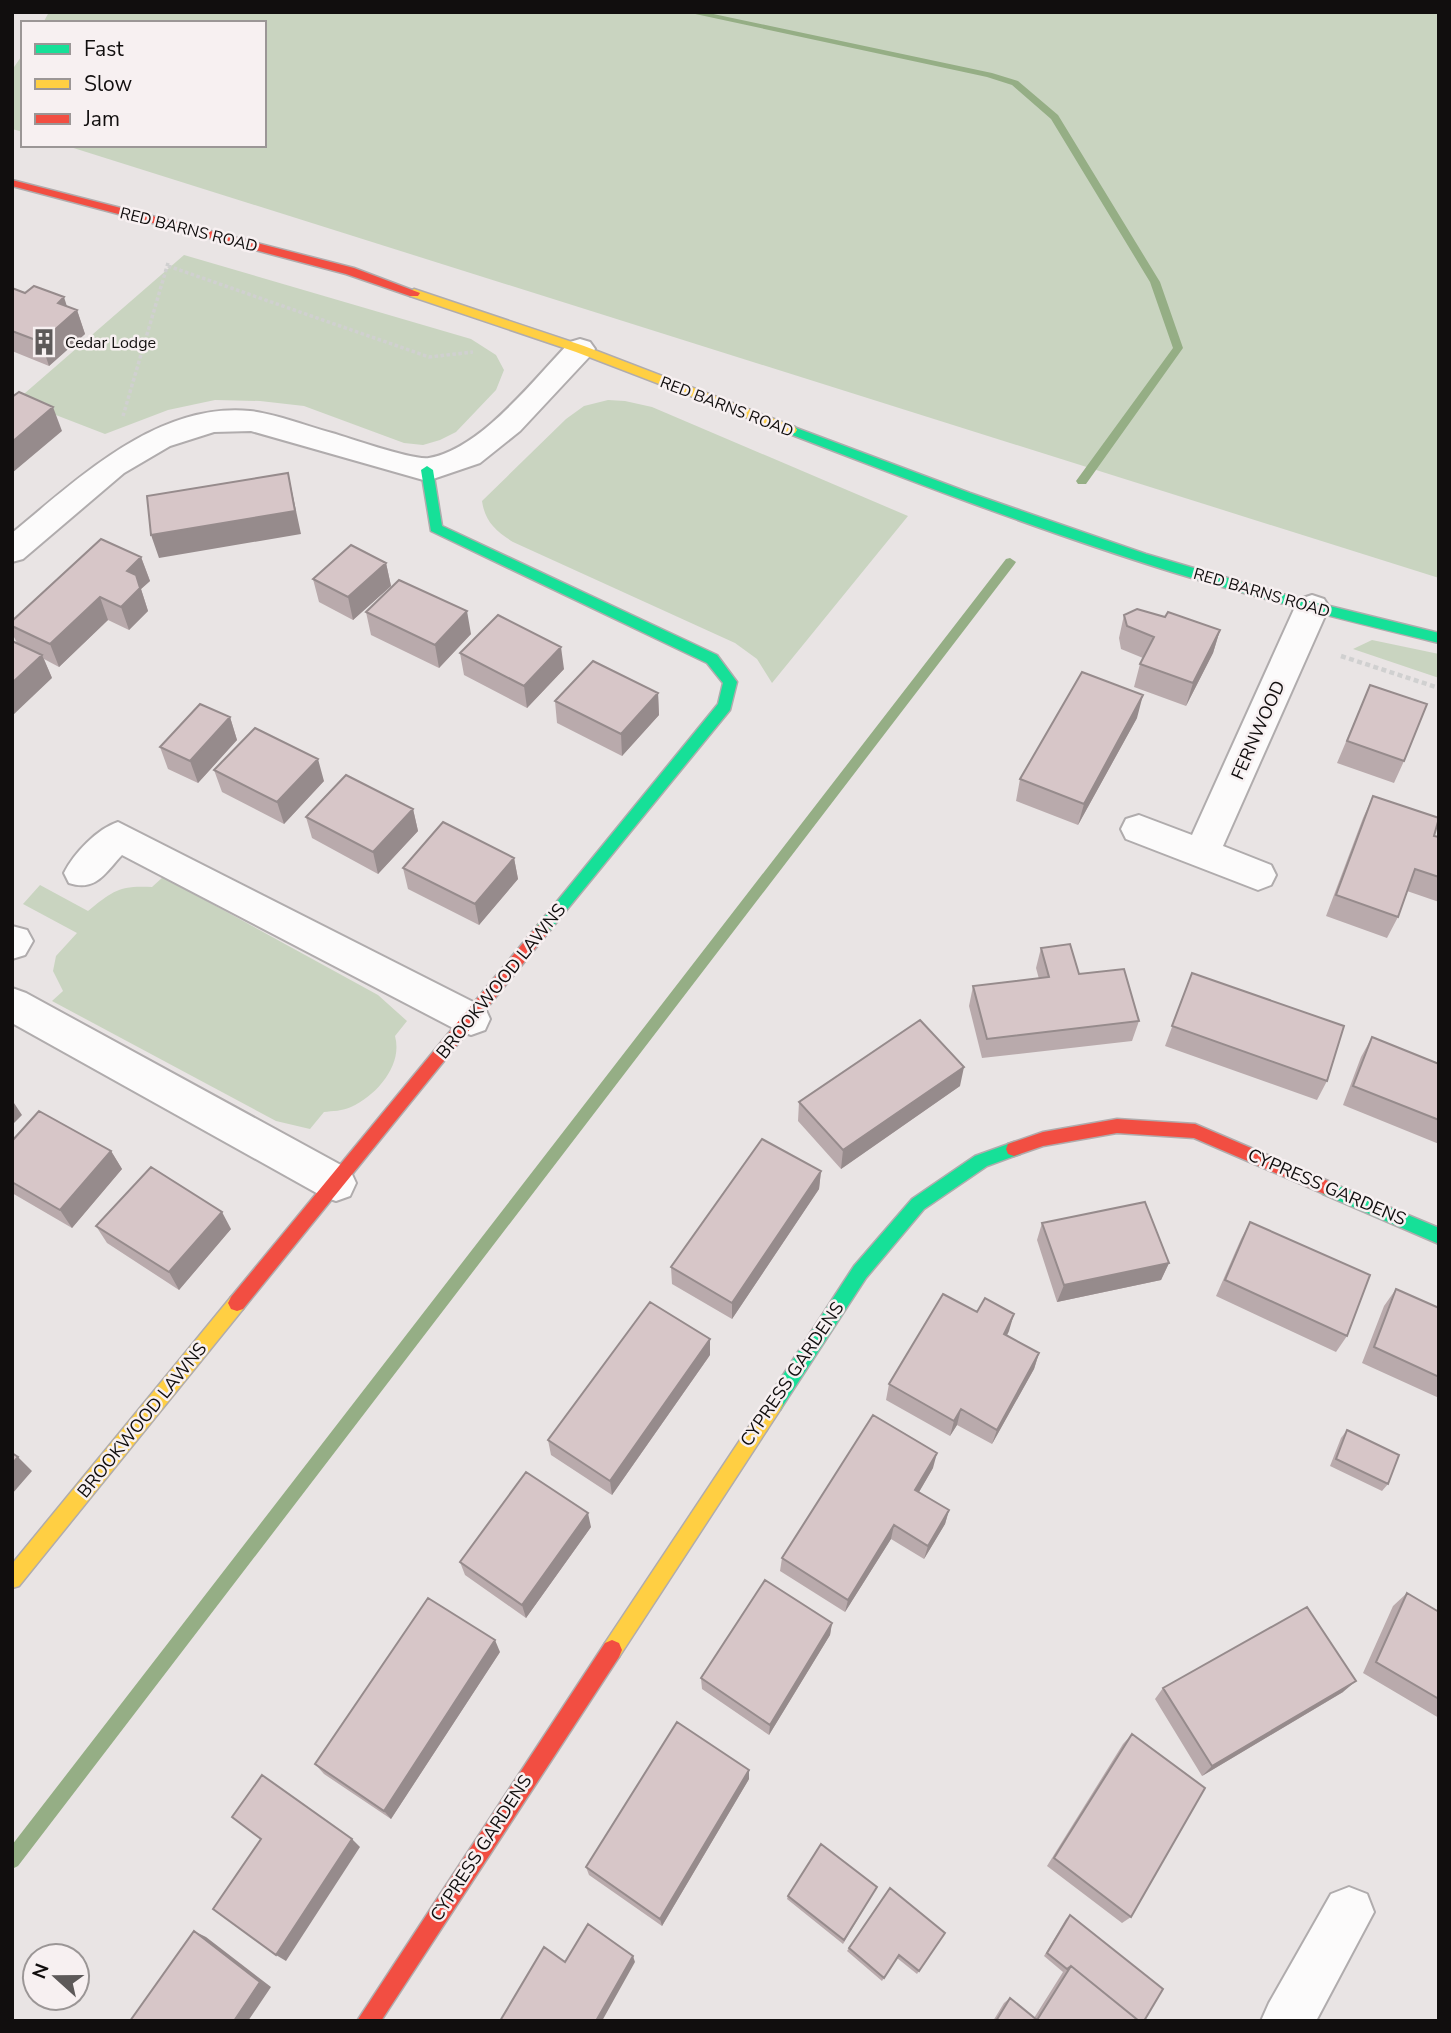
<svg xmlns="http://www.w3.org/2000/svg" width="1451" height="2033" viewBox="0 0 1451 2033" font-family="'Nunito Sans',sans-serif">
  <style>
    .green { fill: #c9d4c0 }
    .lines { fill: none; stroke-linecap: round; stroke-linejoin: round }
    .stream { fill: #95ae85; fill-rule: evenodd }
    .street-casing { stroke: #b0acad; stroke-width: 4 }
    .fast-casing { stroke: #b0acad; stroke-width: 3 }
    .slow-casing { stroke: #b0acad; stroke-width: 3 }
    .jam-casing { stroke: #b0acad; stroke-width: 3 }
    .path-far1 { stroke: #d0d0d0; stroke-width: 3.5; stroke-dasharray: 3.5 2.5; stroke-linecap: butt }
    .path { stroke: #d0d0d0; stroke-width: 4.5; stroke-dasharray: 5 3.5; stroke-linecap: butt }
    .street { fill: #fcfbfb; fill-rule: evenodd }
    .fast { fill: #16e098; fill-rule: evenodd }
    .slow { fill: #ffcf43; fill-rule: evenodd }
    .jam { fill: #f24e42; fill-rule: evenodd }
    .wall { fill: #b9aaac }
    .shaded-wall { fill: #968b8c }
    .building { fill: #d7c6c8; stroke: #968b8c; stroke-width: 2 }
    .labels { text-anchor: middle; stroke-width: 5; stroke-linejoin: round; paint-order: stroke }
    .far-street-label { font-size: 16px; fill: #110e0e; stroke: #f7f0f1 }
    .far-poi-label { font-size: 16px; fill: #110e0e; stroke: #f7f0f1; text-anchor: start }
    .street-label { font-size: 18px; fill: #110e0e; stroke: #f7f0f1 }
  </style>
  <rect width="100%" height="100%" fill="#e9e4e4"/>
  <path class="green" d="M49,12H1439V578L64,145H264V23H43Z
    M23,54V132L12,129V70Z
    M184,255L471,339L496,355L504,370L496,390L456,432L440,440L423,445L404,443L304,406L260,401L215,400L168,410L105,434L17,400Z
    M608,400L625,401L652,407L908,516L772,683L757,659L735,643L513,542C496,531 485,522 482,501L566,419L584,406Z
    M1372,640L1439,654V678L1353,649Z
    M163,877L378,995L407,1021L395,1036C403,1065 377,1095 351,1107C343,1111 332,1111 324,1112L310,1129L276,1121L52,1001L63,991L53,971L56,956L77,933L23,904L40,885L88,911C112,891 120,885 152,887Z"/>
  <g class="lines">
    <path class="stream" d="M686,12H704L992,73L1018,81L1058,115L1160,282L1183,348L1086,484H1078L1076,481L1173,348L1150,282L1051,119L1012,85L987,77Z
      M1010,558L1016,562L1014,565L18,1866L12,1869V1845L1006,559Z"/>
    <defs>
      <path id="street" d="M580,339L590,342L595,349L590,356L520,431L480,463L427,481L251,431L214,432L170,446L124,473L23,559L12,562V533C78,479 157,402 250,411C277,414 306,426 332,433C350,438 414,461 429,458C482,448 533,380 570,342Z
        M1312,595L1324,599L1329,607L1223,846L1271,865L1276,875L1271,885L1258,890L1126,839L1121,829L1126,819L1139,815L1192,835L1295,607L1300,599Z
        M118,822L485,1008L490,1019L485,1030L471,1035L457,1030L122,855C105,873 96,892 69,883L64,873C74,853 97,829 118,822Z
        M12,926L27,930L33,941L25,955L12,959Z
        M12,988L26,993L350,1170L356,1183L350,1196L336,1201L322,1196L12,1023Z
        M1349,1887L1367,1894L1374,1912L1316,2021H1261L1269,2003L1331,1894Z"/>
      <path id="fast" d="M791,426L970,493L1146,554L1289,596L1439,633V643C1349,621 1260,599 1172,572C1041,531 914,482 787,433V427Z
        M427,466L433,470L442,526L717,655L737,682L730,710L547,934H537L534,930L537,926L718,704L723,683L707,663L431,531L421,470Z
        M1014,1142L1020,1144L1022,1149L1020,1154L987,1166L924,1209L866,1278L780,1410L774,1413L768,1410L765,1404L768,1398L854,1266L912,1199L975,1156Z
        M1329,1182L1439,1228V1244L1323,1194L1321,1189L1323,1184Z"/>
      <path id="slow" d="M414,289L584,346L795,427L797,430L795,433H787L576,352L410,296L408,293Z
        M237,1295L243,1297L246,1303L243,1309L19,1586L12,1588V1564L231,1297Z
        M774,1395L780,1398L783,1404L780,1410L619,1657L612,1660L605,1657L602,1650L605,1643L768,1398Z"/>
      <path id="jam" d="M12,180L354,268L420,293L418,296H410L346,274L12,186Z
        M542,924L547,926L550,930L547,934L243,1309L237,1311L231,1309L228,1303L231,1297L537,926Z
        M1117,1119L1195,1124L1335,1184L1337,1189L1335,1194L1329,1196L1194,1138L1117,1133L1043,1146L1014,1156L1008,1154L1006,1149L1008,1144L1043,1132Z
        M612,1640L619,1643L622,1650L619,1657L381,2021H357L605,1643Z"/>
    </defs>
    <use href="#street" class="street-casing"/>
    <use href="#fast" class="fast-casing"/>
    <use href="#slow" class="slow-casing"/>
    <use href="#jam" class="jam-casing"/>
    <path class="path-far1" d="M168,266L429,357L473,352
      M123,416L168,263"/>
    <path class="path" d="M1341,656L1439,688"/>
    <use href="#street" class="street"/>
    <use href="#fast" class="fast"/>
    <use href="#slow" class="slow"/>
    <use href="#jam" class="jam"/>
  </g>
  <path class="wall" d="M12,288L77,310L85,334L49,366L12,351Z
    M141,557L150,581L141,589L148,611L129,630L108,620L59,667L44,659L52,678L17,643L12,633V621Z
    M386,563L391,586L353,620L319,602L313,579Z
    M366,612L471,634L439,668L371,635Z
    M1124,615L1165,617L1220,630L1213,653L1186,706L1134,687L1140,664L1143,658L1121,649L1119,638Z
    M460,653L564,669L527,708L464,675Z
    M1370,685L1404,761L1394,783L1337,763Z
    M658,693L659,715L622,756L557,723L555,701Z
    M230,717L237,740L198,783L168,769L160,747Z
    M1137,718L1078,825L1016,801L1020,779Z
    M214,770L324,781L284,824L222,792Z
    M1373,796L1434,836L1439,837V902L1407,891L1398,917L1387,938L1326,916L1363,818Z
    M413,809L418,831L378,874L312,838L306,817Z
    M514,858L518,879L479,925L408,889L403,868Z
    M1041,948L1079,974L1139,1021L1132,1041L982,1058L969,1006L973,986L1039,979L1036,968Z
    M1192,973L1327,1081L1317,1100L1165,1046Z
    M1372,1037L1439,1064V1144L1343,1105L1361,1057Z
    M960,1086L841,1169L798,1121L799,1102Z
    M12,1141L111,1151L122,1169L72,1228L12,1193Z
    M821,1171L819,1189L732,1319L672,1284L671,1267Z
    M1250,1222L1347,1336L1336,1352L1216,1296L1241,1239Z
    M1042,1223L1169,1263L1161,1280L1057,1302L1037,1240Z
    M96,1226L231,1229L179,1290L107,1243Z
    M1396,1289L1439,1308V1398L1362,1363L1384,1306Z
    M1009,1331L1007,1335L1039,1353L1034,1369L992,1444L957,1425L950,1436L886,1400L889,1384Z
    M710,1355L612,1495L551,1455L548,1440Z
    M1347,1430L1388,1484L1382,1491L1330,1466L1341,1438Z
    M933,1468L919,1492L949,1510L945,1524L924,1559L891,1539L845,1612L780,1571L782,1558Z
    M591,1527L526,1618L465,1575L460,1562Z
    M1407,1593L1439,1612V1718L1363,1673L1393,1606Z
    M832,1623L830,1635L769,1735L702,1689L701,1678Z
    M500,1652L391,1819L324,1774L315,1764Z
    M1163,1688L1343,1692L1202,1776L1155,1699Z
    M1132,1734L1131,1917L1122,1923L1047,1866L1123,1744Z
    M749,1779L662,1926L589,1875L586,1867Z
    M877,1887L843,1944L787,1899L788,1896Z
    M1070,1915L1144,2021H993L1004,2003L1010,1998L1034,2018L1063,1972L1044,1956L1066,1919Z
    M945,1933L917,1974L897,1958L882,1981L847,1951L849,1948Z"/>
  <path class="shaded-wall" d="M64,297L70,316L77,310L85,334L49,366L41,342L58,303Z
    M53,407L62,431L12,473V442Z
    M288,473L301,534L159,558L151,535Z
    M141,557L150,581L141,589L148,611L129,630L121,607L127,571Z
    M386,563L391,586L353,620L348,597Z
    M100,597L108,620L59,667L50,644Z
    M467,611L471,634L439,668L435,645Z
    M1220,630L1213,653L1186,706L1193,683Z
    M561,647L564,669L527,708L524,686Z
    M42,655L52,678L12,716V683Z
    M658,693L659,715L622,756L621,734Z
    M1143,695L1137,718L1078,825L1084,804Z
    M230,717L237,740L198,783L190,761Z
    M318,759L324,781L284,824L277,802Z
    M413,809L418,831L378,874L373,852Z
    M514,858L518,879L479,925L475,904Z
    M964,1067L960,1086L841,1169L843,1150Z
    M12,1100L22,1115L12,1125Z
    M111,1151L122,1169L72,1228L60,1210Z
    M821,1171L819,1189L732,1319V1303Z
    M222,1212L231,1229L179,1290L169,1272Z
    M1169,1263L1161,1280L1057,1302L1064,1285Z
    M1014,1314L1009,1331L999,1350L1004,1334Z
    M710,1339V1355L612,1495L610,1481Z
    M1039,1353L1034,1369L992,1444L997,1430Z
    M961,1409L957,1425L950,1436L954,1421Z
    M937,1453L933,1468L912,1504L915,1490Z
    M18,1457L32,1471L12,1494V1464Z
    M949,1510L945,1524L924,1559L928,1546Z
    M588,1513L591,1527L526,1618L522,1605Z
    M894,1525L891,1539L845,1612L848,1600Z
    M832,1623L830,1635L769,1735L770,1725Z
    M495,1640L500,1652L391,1819L384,1811Z
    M1356,1681L1343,1692L1202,1776L1212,1766Z
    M749,1770V1779L662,1926L660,1919Z
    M352,1839L360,1847L286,1961L276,1955Z
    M194,1931L206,1937L271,1987L248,2021H234Z
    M633,1956L635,1962L602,2021H596Z"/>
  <path class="building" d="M34,286L64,297L58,303L77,310L41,342L12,331V288L25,293Z
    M19,392L53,407L12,442V397Z
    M288,473L295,511L151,535L147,496Z
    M101,539L141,557L127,571L136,575L140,588L121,607L100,597L50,644L12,626V621Z
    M351,545L386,563L348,597L313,579Z
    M399,580L467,611L435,645L366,612Z
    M1137,609L1165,617L1168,612L1220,630L1193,683L1140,664L1154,637L1127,626L1124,615Z
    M498,615L561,647L524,686L460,653Z
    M12,641L42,655L12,683Z
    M593,661L658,693L621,734L555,701Z
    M1082,672L1143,695L1084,804L1020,779Z
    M1370,685L1427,704L1404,761L1347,741Z
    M200,704L230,717L190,761L160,747Z
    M255,728L318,759L277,802L214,770Z
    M346,775L413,809L373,852L306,817Z
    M1373,796L1439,818L1434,836L1439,837V877L1415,869L1398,917L1336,895Z
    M443,822L514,858L475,904L403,868Z
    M1070,944L1079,974L1124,969L1139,1021L987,1039L973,986L1049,977L1041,948Z
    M1192,973L1344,1026L1327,1081L1172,1026Z
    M920,1020L964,1067L843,1150L799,1102Z
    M1372,1037L1439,1064V1120L1353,1086Z
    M39,1111L111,1151L60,1210L12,1182V1141Z
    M762,1139L821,1171L732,1303L671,1267Z
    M151,1167L222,1212L169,1272L96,1226Z
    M1145,1202L1169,1263L1064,1285L1042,1223Z
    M1250,1222L1370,1275L1347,1336L1225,1280Z
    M1396,1289L1439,1308V1377L1374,1347Z
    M943,1294L977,1312L985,1298L1014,1314L1004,1334L1039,1353L997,1430L961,1409L954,1421L889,1384Z
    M650,1302L710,1339L610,1481L548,1440Z
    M873,1415L937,1453L915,1490L949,1510L928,1546L894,1525L848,1600L782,1558Z
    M1347,1430L1399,1455L1388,1484L1336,1459Z
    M12,1453L18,1457L12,1464Z
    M526,1472L588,1513L522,1605L460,1562Z
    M765,1580L832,1623L770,1725L701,1678Z
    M1407,1593L1439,1612V1699L1376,1662Z
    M428,1598L495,1640L384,1811L315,1764Z
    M1307,1607L1356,1681L1212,1766L1163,1688Z
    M677,1722L749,1770L660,1919L586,1867Z
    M1132,1734L1205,1788L1131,1917L1054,1858Z
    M262,1775L352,1839L276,1955L213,1909L261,1839L232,1817Z
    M821,1844L877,1887L844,1940L788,1896Z
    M890,1888L945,1933L919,1971L899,1955L884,1978L849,1948Z
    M1070,1915L1163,1989L1144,2021H1139L1071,1966L1067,1969L1047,1953Z
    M588,1924L633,1956L596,2021H500L544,1947L565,1962Z
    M194,1931L260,1982L234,2021H130Z
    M1071,1966L1139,2021H996L1010,1998L1037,2020Z"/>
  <defs>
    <symbol id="building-bare" viewBox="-9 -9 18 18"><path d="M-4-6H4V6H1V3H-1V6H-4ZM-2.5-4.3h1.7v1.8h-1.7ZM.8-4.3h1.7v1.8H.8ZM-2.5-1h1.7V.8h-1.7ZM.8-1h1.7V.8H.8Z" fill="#5d5959" stroke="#f7f0f1" stroke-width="2.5" paint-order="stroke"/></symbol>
  </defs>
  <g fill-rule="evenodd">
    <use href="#building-bare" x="25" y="323" width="38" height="38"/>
  </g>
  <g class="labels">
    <g class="far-street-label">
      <text transform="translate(189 229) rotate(14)" y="6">RED BARNS ROAD</text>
      <text transform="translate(727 406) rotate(21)" y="6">RED BARNS ROAD</text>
      <text transform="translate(1262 592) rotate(16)" y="6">RED BARNS ROAD</text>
    </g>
    <g class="far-poi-label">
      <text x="65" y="348">Cedar Lodge</text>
    </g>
    <g class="street-label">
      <text transform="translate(1258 730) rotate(-66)" y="6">FERNWOOD</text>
      <text transform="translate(501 981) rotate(-51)" y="6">BROOKWOOD LAWNS</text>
      <text transform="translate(1327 1187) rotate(23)" y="6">CYPRESS GARDENS</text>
      <text transform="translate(792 1374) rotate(-56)" y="6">CYPRESS GARDENS</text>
      <text transform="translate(142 1420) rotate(-51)" y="6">BROOKWOOD LAWNS</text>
      <text transform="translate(481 1848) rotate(-57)" y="6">CYPRESS GARDENS</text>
    </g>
  </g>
  <rect width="1451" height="2033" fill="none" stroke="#110e0e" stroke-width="28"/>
  <rect x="21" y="21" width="245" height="126" fill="#f7f0f1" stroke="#9b9696" stroke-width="2"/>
  <rect x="35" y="44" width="35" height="10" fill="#16e098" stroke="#9b9696" stroke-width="2"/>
  <text x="84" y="56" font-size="21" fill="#110e0e">Fast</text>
  <rect x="35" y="79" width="35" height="10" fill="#ffcf43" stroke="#9b9696" stroke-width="2"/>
  <text x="84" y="91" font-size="21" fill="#110e0e">Slow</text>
  <rect x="35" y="114" width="35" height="10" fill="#f24e42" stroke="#9b9696" stroke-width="2"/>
  <text x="84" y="126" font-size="21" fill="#110e0e">Jam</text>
  <g transform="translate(56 1977) rotate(291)"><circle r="33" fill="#f7f0f1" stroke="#9b9696" stroke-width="2"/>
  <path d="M0-5L12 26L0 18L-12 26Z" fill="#5d5959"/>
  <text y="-10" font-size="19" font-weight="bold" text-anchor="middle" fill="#110e0e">N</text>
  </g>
</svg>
